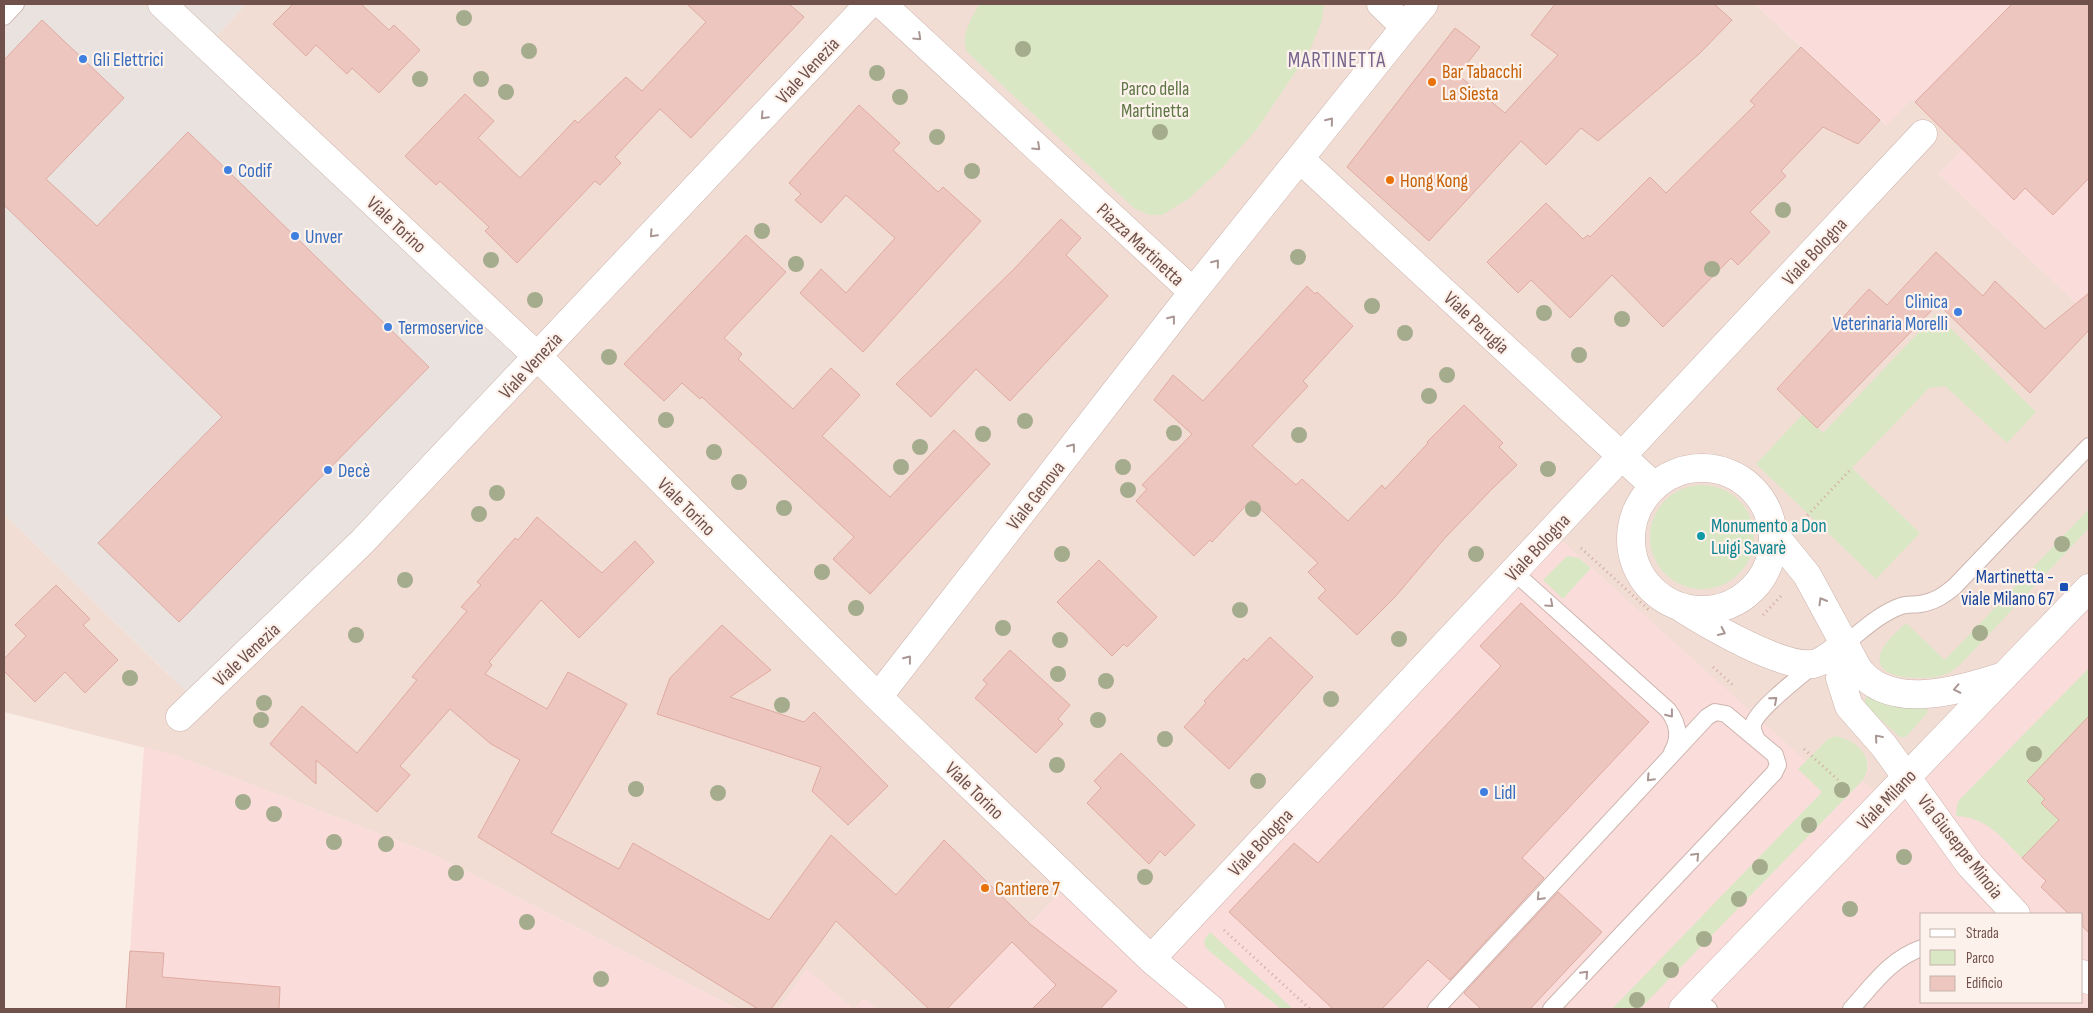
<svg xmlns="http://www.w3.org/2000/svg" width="2093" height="1013" viewBox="0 0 2093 1013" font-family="'Sofia Sans Condensed',sans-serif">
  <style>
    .residential { fill: #f1ddd4 }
    .commercial { fill: #fadcda; fill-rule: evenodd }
    .industrial { fill: #eae2df }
    .green { fill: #dae7c5 }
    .building { fill: #edc7bf; stroke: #dfaaa1 }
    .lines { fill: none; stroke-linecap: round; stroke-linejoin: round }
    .service-casing { stroke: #cdb5af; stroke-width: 18 }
    .minor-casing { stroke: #cdb5af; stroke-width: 29 }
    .tertiary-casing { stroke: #cdb5af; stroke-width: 29 }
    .path { stroke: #d2aaa2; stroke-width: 3; stroke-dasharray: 1 4; stroke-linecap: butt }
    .service { stroke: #fff; stroke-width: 16 }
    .minor { stroke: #fff; stroke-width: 28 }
    .tertiary { stroke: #fff; stroke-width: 28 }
    .tree { fill: #a4ac8d }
    .oneway { stroke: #aa9794 }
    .shop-dot { fill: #3f7fe0; stroke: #fdf2eb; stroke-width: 2 }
    .food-dot { fill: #e8710a; stroke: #fdf2eb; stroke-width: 2 }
    .culture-dot { fill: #0f9aa8; stroke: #fdf2eb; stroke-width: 2 }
    .transit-dot { fill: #1a4fb4; stroke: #fdf2eb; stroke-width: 2 }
    .labels { text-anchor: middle; stroke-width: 4.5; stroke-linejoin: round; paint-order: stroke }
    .shop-label { font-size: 19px; fill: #366cbe; stroke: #fdf2eb; text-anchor: start }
    .street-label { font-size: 19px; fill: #71514c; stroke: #fdf2eb }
    .food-label { font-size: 19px; fill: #c56008; stroke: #fdf2eb; text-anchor: start }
    .park-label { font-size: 19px; fill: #5e7645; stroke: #fdf2eb }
    .culture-label { font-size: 19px; fill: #0d838f; stroke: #fdf2eb; text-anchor: start }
    .transit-label { font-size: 19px; fill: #164399; stroke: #fdf2eb; text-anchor: end }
    .quarter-label { font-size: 21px; letter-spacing: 1px; fill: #76648d; stroke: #fdf2eb }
  </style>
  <rect width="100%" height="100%" fill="#faede5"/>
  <path class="residential" d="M246,4H1755L1886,125L1912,99L1915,102L1963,149L1939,174L2089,315V583L1881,798L1862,781L1869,767L1867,760L1860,750L1836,736L1828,739L1806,762L1553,533L1155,959L1067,886L947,1009H877L864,999L854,1009L807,970L778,1009H738L430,853L177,756L4,712V514L169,675L202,52Z"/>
  <path class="commercial" d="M1755,4H2089V315L1939,174L1963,149L1915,102L1912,99L1887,125Z
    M1553,533L1806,761L1828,739L1835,736L1844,737L1852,743L1867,760L1869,767L1868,774L1862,781L1881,798L1680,1009H1215L1155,959Z
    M2089,592V1009H1690ZM1922,914H2082V1002H1922Z
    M144,747L177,756L430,853L738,1009H126Z
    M1067,886L1207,1009H947Z
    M807,969L854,1009L864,998L877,1009H778Z"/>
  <path class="industrial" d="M4,4H246L202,52L530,357L193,698L4,514Z"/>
  <path class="green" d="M979,4H1324L1322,20L1309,52L1257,129L1221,169L1187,200L1162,215H1149L1134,208L967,52C960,35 971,20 979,4Z
    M1936,314L2036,412L2007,443L1945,386L1929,388L1852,468L1920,533L1876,579L1756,464L1803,414L1823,433Z
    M1650 537a52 52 0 1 1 104 0a52 52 0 1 1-104 0Z
    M2089,509V528L1960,665C1955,668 1950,673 1944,675C1930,680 1874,682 1880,656C1882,644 1897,632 1906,623L1945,660Z
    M1567,556L1579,558L1591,568L1563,599L1543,580Z
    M2089,668V716L2027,781L2045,799L2041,803L2059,820L2022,858C2000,837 1989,818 1956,816L1957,806L1959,800Z
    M1869,695L1926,707L1928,712L1906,737H1900L1865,705V699Z
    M1835,736C1857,739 1878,761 1862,781L1640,1009H1612L1822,792L1798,769L1828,739Z
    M1210,932L1293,1009H1281L1208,950L1205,946L1204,940Z"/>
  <path class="building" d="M293,4H361L389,30L394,25L420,50L379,93L352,68L347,74L316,45L306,56L273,24Z
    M687,4H789L804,17L691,138L660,109L615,157L621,163L600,185L595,181L517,263L485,231L489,227L440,181L436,185L405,156L465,94L494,121L478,138L520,178L575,120L578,123L626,77L642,91L706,22Z
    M1555,4H1714L1732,20L1699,54L1598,141L1581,128L1546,165L1521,141L1429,241L1347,167L1455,28L1480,47L1458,75L1505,113L1558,55L1531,35Z
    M2012,4H2089V178L2053,215L2025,188L2014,200L1915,102Z
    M42,20L124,98L46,179L97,226L188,132L429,367L179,622L98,543L222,417L4,205V60Z
    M1801,47L1880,120L1858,144L1823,127L1781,171L1786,176L1750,212L1770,232L1738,265L1731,258L1663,327L1612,275L1570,318L1531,280L1518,293L1487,262L1546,203L1583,239L1588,235L1590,237L1650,177L1666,193L1755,105L1750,101Z
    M859,105L900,143L893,150L938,192L943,187L981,221L863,352L800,293L821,269L846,293L895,238L846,195L821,223L795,200L801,194L789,183Z
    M1061,219L1081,238L1066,255L1108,296L1010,401L976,369L931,417L896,384L1014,269Z
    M746,235L786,272L724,338L742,354L738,359L793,409L831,368L860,395L822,436L890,497L954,430L990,464L870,594L833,559L854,537L702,397L700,399L682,383L664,401L624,364Z
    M1936,252L1983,296L1995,281L2045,329L2089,293V330L2030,393L1938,304L1817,428L1777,389L1869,289L1887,305Z
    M1307,286L1315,294L1317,292L1353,326L1303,381L1308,386L1252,446L1296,485L1302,479L1348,521L1382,485L1385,489L1428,443L1427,442L1464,405L1503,443L1499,447L1517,465L1492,489L1444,539L1395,597L1357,635L1318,598L1326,590L1308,572L1318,563L1251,500L1212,542L1210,540L1194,556L1136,501L1147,489L1142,485L1192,434L1154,400L1173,375L1203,401Z
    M537,517L602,573L635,541L654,562L579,638L541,600L489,662L492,665L485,674L547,709L568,672L627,704L551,833L619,869L633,843L769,920L831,835L896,895L944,840L1030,924L1117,991L1100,1009H1032L1056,985L1012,942L947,1009H929L836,921L771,1009H758L478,837L520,760L491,744L450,709L400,766L410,775L377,812L316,760V784L270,744L302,706L357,753L417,680L412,677L467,611L461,607L481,585L477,582L515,538L518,540Z
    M1099,560L1157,617L1127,647L1124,644L1112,656L1057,602Z
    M56,585L90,619L83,625L118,660L85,693L65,672L35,702L4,671V659L26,636L15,625Z
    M1521,603L1649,722L1522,858L1544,878L1450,980L1428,960L1382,1009H1333L1229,912L1294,843L1318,863L1501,666L1480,646Z
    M722,625L771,670L730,697L804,722L814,712L888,786L848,825L812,791L821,767L657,714L670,678Z
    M1270,637L1313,677L1229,769L1184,727L1206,703L1204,701L1244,658L1247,661Z
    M1010,650L1070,705L1058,719L1063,724L1036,753L975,698L987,684L983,680Z
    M2089,716V933L2082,926V914H2069L2041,887L2046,881L2022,858L2059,820L2041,803L2045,799L2027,781Z
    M1121,753L1195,825L1165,856L1160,851L1149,864L1087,803L1101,788L1094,781Z
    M1558,892L1602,932L1530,1009H1481L1464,993Z
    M130,951L164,953L162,977L280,987L279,1009H126Z"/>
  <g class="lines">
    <defs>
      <path id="service" d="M4,17L16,4
        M1514,572L1668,710C1678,723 1681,737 1672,752
        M1846,643C1863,630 1879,614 1901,606C1907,604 1913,605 1920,604C1934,602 1943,596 1954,587L2089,446
        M1757,740C1755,735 1752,730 1753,725C1756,710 1802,675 1815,664
        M1695,997L1709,1009
        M1436,1009L1707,717L1715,712L1726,714L1775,755L1778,765L1774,773L1551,1009
        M1851,1009C1872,986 1891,958 1922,948"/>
      <path id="minor" d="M162,4L538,357L878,697L1151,959L1211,1009
        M882,4L1193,292L1405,27L1381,4
        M1405,27L1424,4
        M1300,159L1654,486
        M1631 539a71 71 0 1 1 142 0a71 71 0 1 1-142 0Z
        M1773,533L1807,575L1858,669C1891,713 1962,689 2004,676
        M1683,609C1710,626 1782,668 1813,664C1824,662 1837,650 1846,643
        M1846,643L1840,678L1849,706L1884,746L1970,865L2016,914
        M878,697L1193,292
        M180,717L362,542L869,4
        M1151,959L1923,134
        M2082,974L2089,980"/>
      <path id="tertiary" d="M1683,1009L2089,588"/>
    </defs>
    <use href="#service" class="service-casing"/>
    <use href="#minor" class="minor-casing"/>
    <use href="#tertiary" class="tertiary-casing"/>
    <path class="path" d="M1804,519L1851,469
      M1581,548L1650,611
      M1763,615L1781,596
      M1713,667L1734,686
      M1804,749L1849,790
      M1224,930L1310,1009"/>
    <use href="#service" class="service"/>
    <use href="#minor" class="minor"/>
    <use href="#tertiary" class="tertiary"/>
  </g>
  <g class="tree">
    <circle cx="464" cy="18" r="8"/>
    <circle cx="1023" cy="49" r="8"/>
    <circle cx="529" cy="51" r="8"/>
    <circle cx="877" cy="73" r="8"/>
    <circle cx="420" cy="79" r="8"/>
    <circle cx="481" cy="79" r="8"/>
    <circle cx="506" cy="92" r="8"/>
    <circle cx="900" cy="97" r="8"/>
    <circle cx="1160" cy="132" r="8"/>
    <circle cx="937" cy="137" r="8"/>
    <circle cx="972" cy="171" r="8"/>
    <circle cx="1783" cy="210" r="8"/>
    <circle cx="762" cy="231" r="8"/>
    <circle cx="1298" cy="257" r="8"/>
    <circle cx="491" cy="260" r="8"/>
    <circle cx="796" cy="264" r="8"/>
    <circle cx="1712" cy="269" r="8"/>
    <circle cx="535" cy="300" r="8"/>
    <circle cx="1372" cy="306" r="8"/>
    <circle cx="1544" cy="313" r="8"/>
    <circle cx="1622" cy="319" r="8"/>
    <circle cx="1405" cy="333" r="8"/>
    <circle cx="1579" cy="355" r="8"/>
    <circle cx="609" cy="357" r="8"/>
    <circle cx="1447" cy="375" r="8"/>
    <circle cx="1429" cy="396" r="8"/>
    <circle cx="666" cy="420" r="8"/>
    <circle cx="1025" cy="421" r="8"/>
    <circle cx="1174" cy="433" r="8"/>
    <circle cx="983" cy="434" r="8"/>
    <circle cx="1299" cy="435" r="8"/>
    <circle cx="920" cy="447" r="8"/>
    <circle cx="714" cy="452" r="8"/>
    <circle cx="901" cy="467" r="8"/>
    <circle cx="1123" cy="467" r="8"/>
    <circle cx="1548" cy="469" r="8"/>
    <circle cx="739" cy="482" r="8"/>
    <circle cx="1128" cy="490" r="8"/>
    <circle cx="497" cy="493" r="8"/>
    <circle cx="784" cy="508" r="8"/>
    <circle cx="1253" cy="509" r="8"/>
    <circle cx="479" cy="514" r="8"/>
    <circle cx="2062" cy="544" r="8"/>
    <circle cx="1062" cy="554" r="8"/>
    <circle cx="1476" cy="554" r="8"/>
    <circle cx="822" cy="572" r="8"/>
    <circle cx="405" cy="580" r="8"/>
    <circle cx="856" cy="608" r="8"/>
    <circle cx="1240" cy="610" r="8"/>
    <circle cx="1003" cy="628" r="8"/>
    <circle cx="1980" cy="633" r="8"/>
    <circle cx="356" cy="635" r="8"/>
    <circle cx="1399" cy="639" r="8"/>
    <circle cx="1060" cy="640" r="8"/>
    <circle cx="1058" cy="674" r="8"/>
    <circle cx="130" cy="678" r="8"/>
    <circle cx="1106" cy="681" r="8"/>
    <circle cx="1331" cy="699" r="8"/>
    <circle cx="264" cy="703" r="8"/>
    <circle cx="782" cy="705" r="8"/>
    <circle cx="261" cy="720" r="8"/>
    <circle cx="1098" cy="720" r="8"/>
    <circle cx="1165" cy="739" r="8"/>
    <circle cx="2034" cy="754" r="8"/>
    <circle cx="1057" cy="765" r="8"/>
    <circle cx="1258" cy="781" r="8"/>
    <circle cx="636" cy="789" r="8"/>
    <circle cx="1842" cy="790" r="8"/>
    <circle cx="718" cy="793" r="8"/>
    <circle cx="243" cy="802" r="8"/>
    <circle cx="274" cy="814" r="8"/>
    <circle cx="1809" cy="825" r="8"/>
    <circle cx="334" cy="842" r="8"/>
    <circle cx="386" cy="844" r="8"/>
    <circle cx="1904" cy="857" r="8"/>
    <circle cx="1760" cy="867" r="8"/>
    <circle cx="456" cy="873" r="8"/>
    <circle cx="1145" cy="877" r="8"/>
    <circle cx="1739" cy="899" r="8"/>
    <circle cx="1850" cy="909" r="8"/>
    <circle cx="527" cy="922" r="8"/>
    <circle cx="1704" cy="939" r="8"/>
    <circle cx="1671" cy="970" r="8"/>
    <circle cx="601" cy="979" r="8"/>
    <circle cx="1637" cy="1000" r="8"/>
  </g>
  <defs><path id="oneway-chevron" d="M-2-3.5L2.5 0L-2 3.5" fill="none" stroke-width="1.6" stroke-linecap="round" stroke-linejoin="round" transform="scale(1.25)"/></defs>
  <g class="oneway">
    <use href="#oneway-chevron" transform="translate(918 37) rotate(43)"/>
    <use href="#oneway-chevron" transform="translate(764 116) rotate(133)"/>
    <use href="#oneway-chevron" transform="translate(1330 121) rotate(-51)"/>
    <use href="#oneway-chevron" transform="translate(1037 147) rotate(43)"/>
    <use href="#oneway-chevron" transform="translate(653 234) rotate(133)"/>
    <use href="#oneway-chevron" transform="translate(1216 263) rotate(-51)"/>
    <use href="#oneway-chevron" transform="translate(1172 319) rotate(-52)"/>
    <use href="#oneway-chevron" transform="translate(1072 447) rotate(-52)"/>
    <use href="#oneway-chevron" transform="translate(1822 601) rotate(-120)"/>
    <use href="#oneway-chevron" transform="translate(1550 604) rotate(42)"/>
    <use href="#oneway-chevron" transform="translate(1722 632) rotate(25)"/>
    <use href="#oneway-chevron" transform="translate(908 659) rotate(-52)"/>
    <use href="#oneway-chevron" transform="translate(1957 689) rotate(168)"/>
    <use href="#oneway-chevron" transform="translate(1774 700) rotate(-41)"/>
    <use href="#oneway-chevron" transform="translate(1670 714) rotate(52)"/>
    <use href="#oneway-chevron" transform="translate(1878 738) rotate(-131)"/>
    <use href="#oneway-chevron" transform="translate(1650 778) rotate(133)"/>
    <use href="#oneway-chevron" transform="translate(1696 856) rotate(-47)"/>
    <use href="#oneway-chevron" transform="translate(1540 897) rotate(133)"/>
    <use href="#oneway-chevron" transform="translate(1585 974) rotate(-47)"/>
  </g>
  <g class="shop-dot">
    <circle cx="83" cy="59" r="5"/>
    <circle cx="228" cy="170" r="5"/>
    <circle cx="295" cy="236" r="5"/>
    <circle cx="1958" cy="312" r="5"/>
    <circle cx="388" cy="327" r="5"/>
    <circle cx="328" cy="470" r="5"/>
    <circle cx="1484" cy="792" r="5"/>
  </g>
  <g class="food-dot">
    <circle cx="1432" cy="82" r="5"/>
    <circle cx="1390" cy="180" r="5"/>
    <circle cx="985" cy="888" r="5"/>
  </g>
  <circle class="culture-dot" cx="1701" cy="536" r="5"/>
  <rect class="transit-dot" x="2059" y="582" width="10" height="10" rx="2.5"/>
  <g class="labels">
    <g class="shop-label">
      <text x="93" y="66">Gli Elettrici</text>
      <text x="238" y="177">Codif</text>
      <text x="305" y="243">Unver</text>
      <text x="1948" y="308" text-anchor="end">Clinica<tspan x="1948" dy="22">Veterinaria Morelli</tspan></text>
      <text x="398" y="334">Termoservice</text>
      <text x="338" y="477">Decè</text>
      <text x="1494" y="799">Lidl</text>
    </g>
    <g class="street-label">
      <text transform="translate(807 70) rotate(-47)" y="7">Viale Venezia</text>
      <text transform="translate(397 224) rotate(43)" y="7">Viale Torino</text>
      <text transform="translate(1141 244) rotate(43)" y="7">Piazza Martinetta</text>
      <text transform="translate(1814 251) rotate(-47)" y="7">Viale Bologna</text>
      <text transform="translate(1477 322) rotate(43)" y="7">Viale Perugia</text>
      <text transform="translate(530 365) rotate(-47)" y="7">Viale Venezia</text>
      <text transform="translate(1035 495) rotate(-52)" y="7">Viale Genova</text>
      <text transform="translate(687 506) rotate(45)" y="7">Viale Torino</text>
      <text transform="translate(1537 547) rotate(-47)" y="7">Viale Bologna</text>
      <text transform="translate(246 654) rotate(-43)" y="7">Viale Venezia</text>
      <text transform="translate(975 790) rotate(44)" y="7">Viale Torino</text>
      <text transform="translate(1886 799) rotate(-46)" y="7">Viale Milano</text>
      <text transform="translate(1260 842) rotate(-47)" y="7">Viale Bologna</text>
      <text transform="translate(1961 846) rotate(52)" y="7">Via Giuseppe Minoia</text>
    </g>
    <g class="food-label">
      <text x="1442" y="78">Bar Tabacchi<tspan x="1442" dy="22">La Siesta</tspan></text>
      <text x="1400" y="187">Hong Kong</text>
      <text x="995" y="895">Cantiere 7</text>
    </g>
    <g class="park-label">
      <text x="1155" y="95">Parco della<tspan x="1155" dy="22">Martinetta</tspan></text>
    </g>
    <g class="culture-label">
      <text x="1711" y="532">Monumento a Don<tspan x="1711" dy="22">Luigi Savarè</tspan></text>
    </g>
    <g class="transit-label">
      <text x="2054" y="583">Martinetta -<tspan x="2054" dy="22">viale Milano 67</tspan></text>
    </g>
    <g class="quarter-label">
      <text x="1337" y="67">MARTINETTA</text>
    </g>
  </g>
  <rect width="2093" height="1013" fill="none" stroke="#71514c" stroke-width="10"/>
  <rect x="1920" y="913" width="162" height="90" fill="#fdf2eb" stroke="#c5b2ab"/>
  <rect x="1930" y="929" width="25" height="8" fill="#ffffff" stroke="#c5b2ab"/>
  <text x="1966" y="938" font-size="15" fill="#71514c">Strada</text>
  <rect x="1930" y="950" width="25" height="15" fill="#dae7c5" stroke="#c5b2ab"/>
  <text x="1966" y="963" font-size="15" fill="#71514c">Parco</text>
  <rect x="1930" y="976" width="25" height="15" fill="#edc7bf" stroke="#c5b2ab"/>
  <text x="1966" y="988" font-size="15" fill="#71514c">Edificio</text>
</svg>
